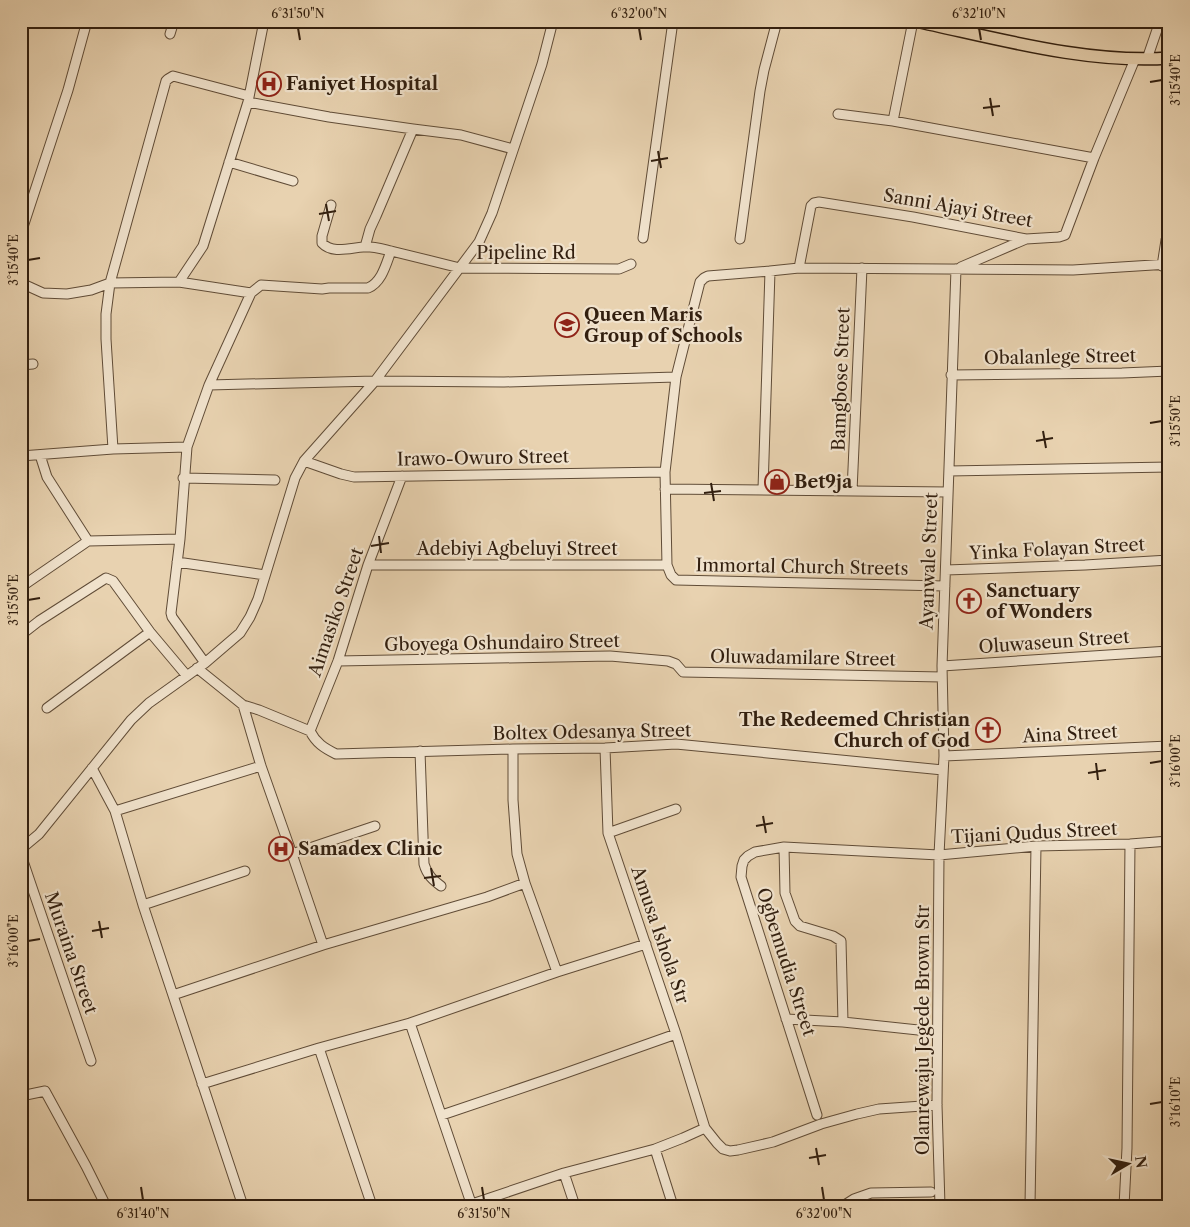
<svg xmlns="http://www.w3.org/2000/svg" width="1190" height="1227" viewBox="0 0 1190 1227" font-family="'Libre Caslon Text',serif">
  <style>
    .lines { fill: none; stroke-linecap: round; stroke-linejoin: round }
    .minor-casing { stroke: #604c37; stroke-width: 11 }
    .major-casing { stroke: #321f0f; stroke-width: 14 }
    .minor { stroke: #f0e2cc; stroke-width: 9 }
    .major { stroke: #e8d2b0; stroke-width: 11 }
    .ticks { fill: none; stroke: #321f0f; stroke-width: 2 }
    .labels { text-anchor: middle; stroke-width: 4.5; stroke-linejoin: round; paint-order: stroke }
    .poi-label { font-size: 18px; font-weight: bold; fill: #321f0f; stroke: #f0e2cc; text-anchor: start }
    .street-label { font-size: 18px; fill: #321f0f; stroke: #f0e2cc }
    .neatline { fill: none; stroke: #321f0f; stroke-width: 2 }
    .ticks-label { font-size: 12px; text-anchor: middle; fill: #321f0f }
  </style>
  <rect width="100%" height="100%" fill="#e8d2b0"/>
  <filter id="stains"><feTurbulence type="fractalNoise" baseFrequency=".004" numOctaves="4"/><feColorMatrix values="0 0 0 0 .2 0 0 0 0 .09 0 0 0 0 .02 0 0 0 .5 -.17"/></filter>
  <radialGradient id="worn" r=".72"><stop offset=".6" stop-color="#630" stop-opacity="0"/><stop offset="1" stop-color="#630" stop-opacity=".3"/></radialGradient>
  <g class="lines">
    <defs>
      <path id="minor" d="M170,34L174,21
        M1147,59L1160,21
        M248,102L329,117L413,129L461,135L513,149
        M838,114L893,121L1094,158
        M893,121L913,21
        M229,162L293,181
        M331,205L322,236V243C332,254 350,248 363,247C372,246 382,249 391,251
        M21,233L68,90L87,21
        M643,238L673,21
        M740,239L760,91L764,70L777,21
        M365,247L370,229L376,216L413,129
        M1162,266L1166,240L1169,232
        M961,267L1026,239
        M799,268L811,206L814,203L819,202L913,217L1026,239L1059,237L1065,235L1094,158L1135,59
        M770,271L708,276L704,278L700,282L676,377L665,472L667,565L671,575L676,580L945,586
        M179,282L203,246L248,102L264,21
        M21,283L43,293L67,294L91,290L110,283L179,282L251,293L261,285L322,289L329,288H368C382,282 386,264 391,251L460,268L619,269L631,264
        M21,365L33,364
        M951,375L1122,373L1169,371
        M209,385L375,381L504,382L676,377
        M113,449L106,339V314L110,283L166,81L168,79L173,76L249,96
        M40,455L47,477L88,541L180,539
        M21,456L113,449L187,447
        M304,461L341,474L354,477L665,472
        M949,471L1169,467
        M183,478L275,480
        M665,489L948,492
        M763,489L770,271L799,268L1073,270L1169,264
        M852,491L862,268
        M177,562L265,575
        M368,565H667
        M946,570L1085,565L1169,560
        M21,587L88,541
        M21,635L39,621L106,578L113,581L150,632L187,676
        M338,661L610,656L668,661L676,664L683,672L942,677
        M205,663L172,617L171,613L180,539L187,447L209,385L251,293
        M942,666L1169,651
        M197,668L243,705L261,766L292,854L323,945
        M243,705L259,710L310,731
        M47,708L150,632
        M310,731C316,743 324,748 336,754L513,749L605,748L676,744L943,770
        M310,731L338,661L368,565L402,476
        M605,748L608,833L676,1034L705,1128L717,1143L723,1149L730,1151L738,1150L773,1142L821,1124L857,1114L879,1109L937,1105
        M513,749V800L517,854L525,883
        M420,751L424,864C427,875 433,880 441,886
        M944,756L1169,746
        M92,768L115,811L143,905L243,1206
        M115,811L261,766
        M608,833L676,809
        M784,847L785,893L795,921L800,926L833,936L841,941L843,1022
        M21,849L39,834L131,720L149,703L205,663L240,633L250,617L258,599L295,478L304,461L375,381L479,242L492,213L542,64L553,21
        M292,854L375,826
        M21,855L91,1061
        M143,905L245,871
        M557,972L646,944
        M173,995L323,945L487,897L525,883L557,972L410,1023
        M786,1019L843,1022L937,1032
        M202,1084L319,1048
        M21,1096L45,1091L86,1166L106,1206
        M442,1115L563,1074L676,1034
        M817,1115L741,877L742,866L744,860L748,856L755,852L784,847L939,855L1036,846L1130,844L1169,841
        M655,1149L673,1206
        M472,1204L564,1173
        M372,1206L319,1048L410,1023L472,1206
        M575,1206L564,1173L655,1149L683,1138L705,1128
        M843,1206L854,1199L871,1193L931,1192
        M940,1206L937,1105L939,855L944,756L942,666L956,269
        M1030,1206L1036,846
        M1124,1206L1127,1148L1130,844"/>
      <path id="major" d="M915,21C996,38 1086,64 1169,58"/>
    </defs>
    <use href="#minor" class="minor-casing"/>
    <use href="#major" class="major-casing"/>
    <use href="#minor" class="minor"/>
    <use href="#major" class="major"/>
  </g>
  <path class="ticks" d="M298,28L300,40M639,28L641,40M979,28L981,40M1150,82L1162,80M990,98L993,116M983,108L1000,106M658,151L661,168M651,161L668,158M326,204L329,221M319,214L336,211M28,260L40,258M1150,423L1162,421M1043,431L1046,448M1036,441L1053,438M711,483L714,501M704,493L721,491M379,536L381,553M371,546L389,543M28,600L40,598M1096,763L1098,780M1150,763L1162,761M1088,773L1106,770M763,816L766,833M756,826L773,823M431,868L434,886M424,878L441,876M99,921L102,938M92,931L109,928M28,941L40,939M1150,1104L1162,1102M816,1148L819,1165M809,1158L826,1155M141,1187L143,1200M482,1187L484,1200M822,1187L824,1200"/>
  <defs>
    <symbol id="hospital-ring" viewBox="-11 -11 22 22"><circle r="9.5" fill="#f0e2cc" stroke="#8f2418" stroke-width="1.5"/><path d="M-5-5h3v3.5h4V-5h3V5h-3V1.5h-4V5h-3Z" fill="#8f2418"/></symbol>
    <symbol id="school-ring" viewBox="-11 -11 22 22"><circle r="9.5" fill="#f0e2cc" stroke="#8f2418" stroke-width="1.5"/><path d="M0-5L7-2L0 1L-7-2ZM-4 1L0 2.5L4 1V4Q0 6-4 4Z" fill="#8f2418"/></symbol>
    <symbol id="shop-ring" viewBox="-11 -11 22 22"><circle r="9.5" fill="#f0e2cc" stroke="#8f2418" stroke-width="1.5"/><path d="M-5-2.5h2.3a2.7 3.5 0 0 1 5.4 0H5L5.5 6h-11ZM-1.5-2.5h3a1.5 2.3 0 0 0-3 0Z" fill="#8f2418"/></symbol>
    <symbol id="church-ring" viewBox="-11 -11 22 22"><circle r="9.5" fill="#f0e2cc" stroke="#8f2418" stroke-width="1.5"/><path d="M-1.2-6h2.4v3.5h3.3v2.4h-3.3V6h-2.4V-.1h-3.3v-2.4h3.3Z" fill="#8f2418"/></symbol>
  </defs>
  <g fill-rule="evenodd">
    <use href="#hospital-ring" x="255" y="70" width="28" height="28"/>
    <use href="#school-ring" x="553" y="311" width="28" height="28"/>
    <use href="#shop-ring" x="763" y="468" width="28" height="28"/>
    <use href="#church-ring" x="955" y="587" width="28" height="28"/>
    <use href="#church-ring" x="974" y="716" width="28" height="28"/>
    <use href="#hospital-ring" x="267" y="835" width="28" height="28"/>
  </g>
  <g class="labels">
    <g class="poi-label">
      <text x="286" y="90">Faniyet Hospital</text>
      <text x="584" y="321">Queen Maris<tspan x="584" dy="21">Group of Schools</tspan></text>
      <text x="794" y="488">Bet9ja</text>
      <text x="986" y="597">Sanctuary<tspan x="986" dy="21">of Wonders</tspan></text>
      <text x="970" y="726" text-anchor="end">The Redeemed Christian<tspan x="970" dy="21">Church of God</tspan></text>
      <text x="298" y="855">Samadex Clinic</text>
    </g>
    <g class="street-label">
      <text transform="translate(958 208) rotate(10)" y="6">Sanni Ajayi Street</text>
      <text x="526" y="259">Pipeline Rd</text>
      <text transform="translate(1060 357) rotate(-1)" y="6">Obalanlege Street</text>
      <text transform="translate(841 379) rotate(-88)" y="6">Bamgbose Street</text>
      <text transform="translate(483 458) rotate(-1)" y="6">Irawo-Owuro Street</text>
      <text x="517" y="555">Adebiyi Agbeluyi Street</text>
      <text transform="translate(1057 549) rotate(-3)" y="6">Yinka Folayan Street</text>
      <text transform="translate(929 561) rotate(-88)" y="6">Ayanwale Street</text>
      <text transform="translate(802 567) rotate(1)" y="6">Immortal Church Streets</text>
      <text transform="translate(336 612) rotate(-71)" y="6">Aimasiko Street</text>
      <text transform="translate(1054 642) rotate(-4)" y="6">Oluwaseun Street</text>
      <text transform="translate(502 643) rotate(-1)" y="6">Gboyega Oshundairo Street</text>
      <text transform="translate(803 658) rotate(1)" y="6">Oluwadamilare Street</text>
      <text transform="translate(592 732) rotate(-1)" y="6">Boltex Odesanya Street</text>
      <text transform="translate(1070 734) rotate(-3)" y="6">Aina Street</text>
      <text transform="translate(1034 833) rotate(-3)" y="6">Tijani Qudus Street</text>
      <text transform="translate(660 935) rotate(71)" y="6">Amusa Ishola Str</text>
      <text transform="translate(71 953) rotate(71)" y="6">Muraina Street</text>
      <text transform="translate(786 962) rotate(72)" y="6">Ogbemudia Street</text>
      <text transform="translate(923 1030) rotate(-90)" y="6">Olanrewaju Jegede Brown Str</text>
    </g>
  </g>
  <rect width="1190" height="1227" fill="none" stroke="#e8d2b0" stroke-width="55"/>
  <g transform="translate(1128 1164) rotate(81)" stroke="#f0e2cc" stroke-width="4" paint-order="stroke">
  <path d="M0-4L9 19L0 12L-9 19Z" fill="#321f0f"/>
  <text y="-8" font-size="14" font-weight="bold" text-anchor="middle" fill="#321f0f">N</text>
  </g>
  <rect x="28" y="28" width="1134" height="1172" class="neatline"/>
  <g class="ticks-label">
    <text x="298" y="18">6°31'50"N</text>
    <text x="639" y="18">6°32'00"N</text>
    <text x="979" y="18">6°32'10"N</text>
    <text transform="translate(1176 80) rotate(-90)" y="4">3°15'40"E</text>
    <text transform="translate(14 260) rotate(-90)" y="4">3°15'40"E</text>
    <text transform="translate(1176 421) rotate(-90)" y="4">3°15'50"E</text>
    <text transform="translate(14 600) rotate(-90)" y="4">3°15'50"E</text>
    <text transform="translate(1176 761) rotate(-90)" y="4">3°16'00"E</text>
    <text transform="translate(14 941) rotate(-90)" y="4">3°16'00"E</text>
    <text transform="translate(1176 1102) rotate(-90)" y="4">3°16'10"E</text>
    <text x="143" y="1218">6°31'40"N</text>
    <text x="484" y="1218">6°31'50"N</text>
    <text x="824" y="1218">6°32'00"N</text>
  </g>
  <rect width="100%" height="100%" filter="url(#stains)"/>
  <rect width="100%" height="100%" fill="url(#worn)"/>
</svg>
